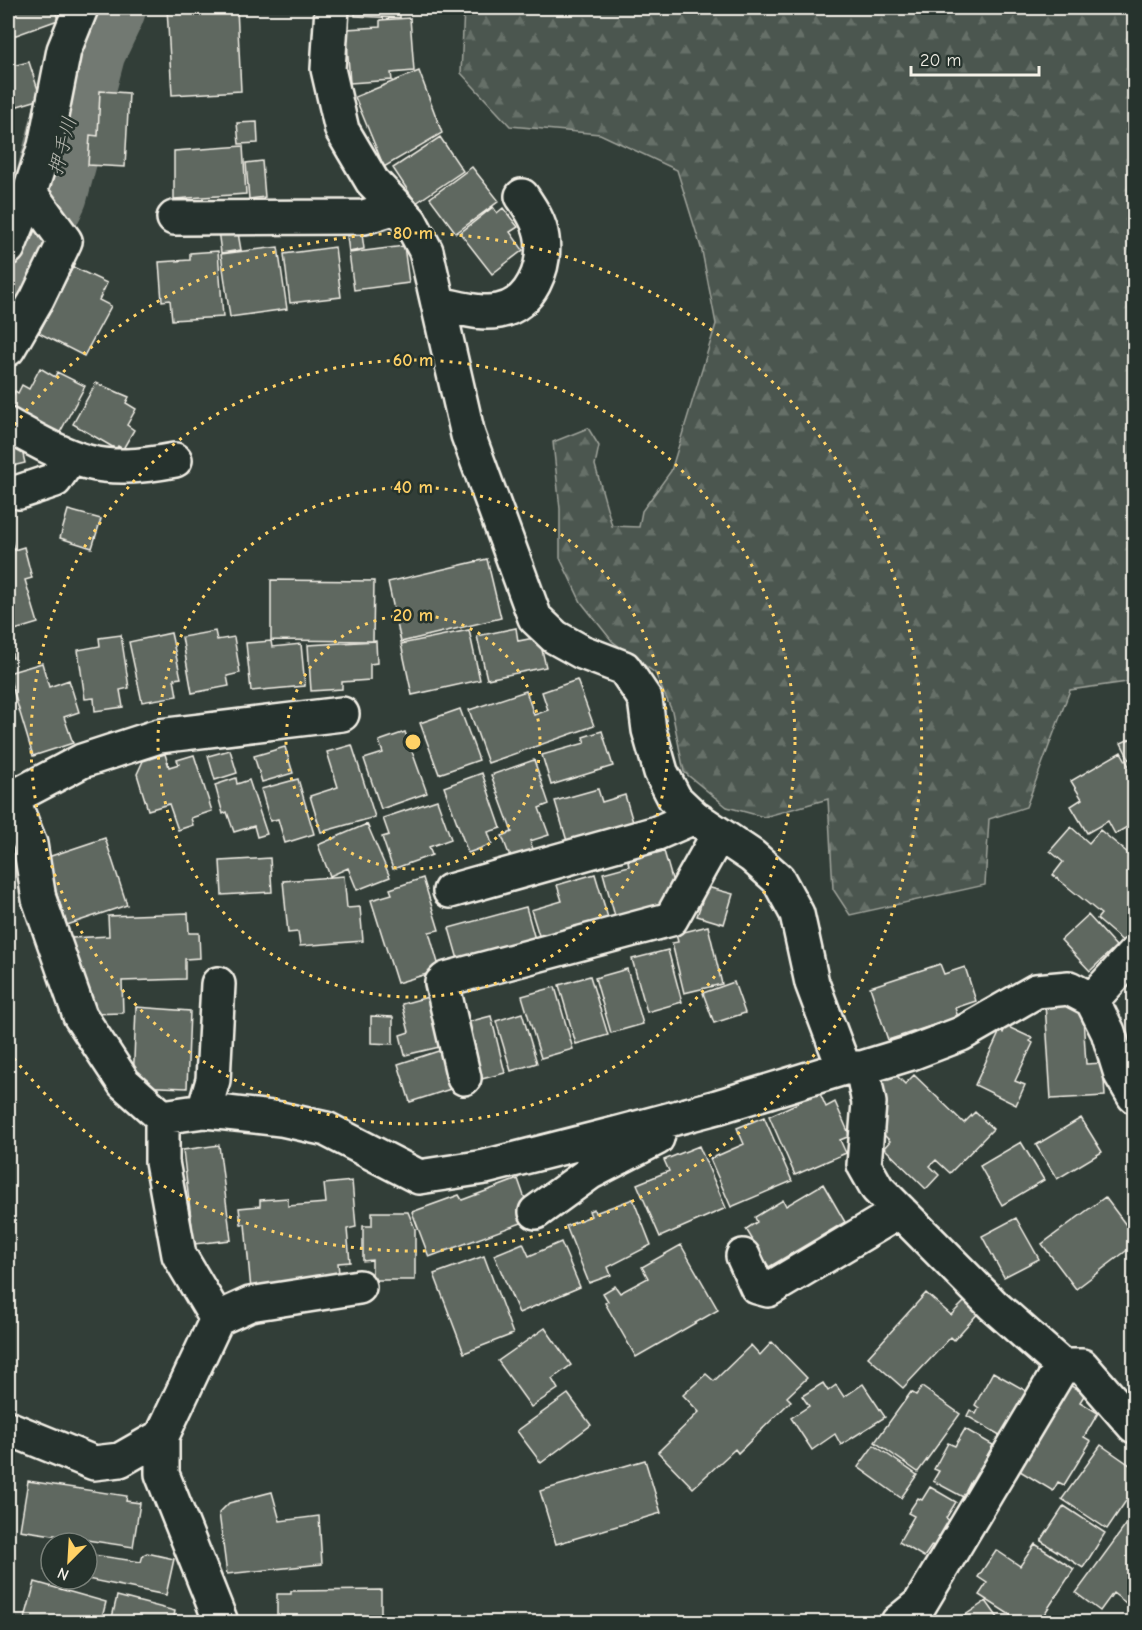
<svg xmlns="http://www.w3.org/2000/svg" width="1142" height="1630" viewBox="0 0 1142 1630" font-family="'Comic Neue','Klee One',sans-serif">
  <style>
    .forest { fill: url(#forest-firs); stroke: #a0a49c; stroke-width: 1.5 }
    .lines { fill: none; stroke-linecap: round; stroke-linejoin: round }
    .river { stroke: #727972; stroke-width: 76 }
    .building { fill: #5f6861; stroke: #f4f1e8; stroke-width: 1.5 }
    .minor-casing { stroke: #f4f1e8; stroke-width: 38 }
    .minor { stroke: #26332d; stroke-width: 33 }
    .ring { fill: none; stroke: #ffd166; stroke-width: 3; stroke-dasharray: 3 6 }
    .labels { text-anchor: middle; stroke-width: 5; stroke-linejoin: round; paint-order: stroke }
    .water-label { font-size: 20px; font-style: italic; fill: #babbb3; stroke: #26332d }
    .centre { fill: #ffd166; stroke: #26332d; stroke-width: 3 }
    .ring-label { font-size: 18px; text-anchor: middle; font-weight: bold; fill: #ffd166; stroke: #26332d; stroke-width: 5; stroke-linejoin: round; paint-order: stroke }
  </style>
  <defs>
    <pattern id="forest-firs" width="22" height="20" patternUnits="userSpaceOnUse" patternTransform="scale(1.5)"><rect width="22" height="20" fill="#4c564f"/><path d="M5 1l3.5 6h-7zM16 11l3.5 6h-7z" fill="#666f68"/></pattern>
  </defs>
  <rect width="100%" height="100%" fill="#323e38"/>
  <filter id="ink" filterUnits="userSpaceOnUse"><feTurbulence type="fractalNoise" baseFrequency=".0167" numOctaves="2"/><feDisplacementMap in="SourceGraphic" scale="12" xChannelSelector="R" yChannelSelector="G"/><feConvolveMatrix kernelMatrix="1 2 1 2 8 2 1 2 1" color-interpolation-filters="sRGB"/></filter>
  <g filter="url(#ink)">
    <path class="forest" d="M464,8H1134V681L1070,690L1026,807L989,819L985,885L850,915L833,889L828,799L764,817L727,807L684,772L672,711L655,673L612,641L581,602L560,558V509L553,442L588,428L599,446L595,465L612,526L639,527L642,511L671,471L716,324L702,251L677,170L600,134L510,126L461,73Z"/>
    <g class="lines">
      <path class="river" d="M8,282L50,193L88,50L108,8"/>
    </g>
    <path class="building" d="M8,8H62L55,10L58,20L8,38Z
      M167,8H237L241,91L172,95Z
      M355,8H417V11L400,10V18L355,16Z
      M410,18L414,71L391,73L392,80L350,83L346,29L380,27V20Z
      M29,62L41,99L8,109V67Z
      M419,71L442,133L384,167L355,97Z
      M100,91L129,93L125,167L88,165L90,135L98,136Z
      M257,122L258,143L239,144L237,123Z
      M440,137L463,171L416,203L393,168Z
      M243,146L246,194L174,199V151Z
      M262,161L265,197L249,199L246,163Z
      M472,167L499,201L456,233L430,198Z
      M493,207L497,213L503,208L518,227L510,232L523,250L492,274L460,233Z
      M237,227L241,250L221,253L218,230Z
      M362,234L364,249L349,252L347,236Z
      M404,246L409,283L354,290L349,253Z
      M278,247L287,309L230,317L221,254Z
      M335,247L341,297L290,303L284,254Z
      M218,251L223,317L172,320L170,300L162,301L159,262L190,260V253Z
      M73,267L107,283L99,300L111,306L84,356L39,333Z
      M40,368L55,377L57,372L85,386L58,436L8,408L15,391L18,393L22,385L29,389Z
      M96,383L129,397L126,403L136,409L127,425L134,430L123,449L118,446L116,449L73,424Z
      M19,437L25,463L8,467V440Z
      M68,510L101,519L92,548L60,538Z
      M8,527L14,550L24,547L32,578L25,580L38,623L8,632Z
      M487,559L501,618L401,642L388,582Z
      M271,580L374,581L373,641L271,640Z
      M516,628L518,641L539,637L546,667L487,679L477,636Z
      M469,630L480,680L412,695L401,644Z
      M215,631L217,640L234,637L240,673L227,676L229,686L192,693L182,637Z
      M171,633L181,678L174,679L177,696L142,702L129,642Z
      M121,635L129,688L120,690L123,707L95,711L94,698L85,699L78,650L100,646L99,638Z
      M8,637L13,658L8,659Z
      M271,641L272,647L301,644L305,686L251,691L246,643Z
      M376,641L377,663L370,664V680L342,682V689L311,691L308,645Z
      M42,663L49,687L69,680L79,712L64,717L73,743L33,756L8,673Z
      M577,680L594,726L488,763L469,710L526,691L534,715L548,710L542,692Z
      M460,709L479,760L439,774L420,723Z
      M602,731L613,766L551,785L542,755L585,743L583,737Z
      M405,732L427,793L381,809L364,759L383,753L379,741Z
      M1134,737V764L1132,765L1121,743Z
      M352,745L375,817L321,832L310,796L338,787L327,752Z
      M285,747L293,773L262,782L254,756Z
      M230,750L237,773L215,780L208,756Z
      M1121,752L1134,775V823L1115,834L1108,821L1087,833L1071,806L1082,799L1071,781Z
      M165,754L169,767L179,764L177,760L194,755L212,811L191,818L193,825L178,830L169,804L148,810L137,774L143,761Z
      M534,760L549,804L539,808L549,835L530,841L535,854L512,862L502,836L512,832L491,775Z
      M482,773L501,828L488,832L492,844L468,853L444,787Z
      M236,778L237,784L249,780L267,834L257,837L254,826L234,832L227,812L223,814L215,785Z
      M298,779L314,834L285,843L278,819L270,821L261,789Z
      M598,789L602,802L625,795L635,829L569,848L555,801Z
      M437,800L451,839L429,847L432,855L393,869L382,837L389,835L383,818Z
      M367,824L390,877L357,890L348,868L330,876L318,845Z
      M1071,827L1089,843L1100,830L1134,858V932L1125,943L1097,919L1101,914L1053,875L1063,862L1050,851Z
      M105,838L127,905L67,925L45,858Z
      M664,851L674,886L663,914L618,927L603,873L629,866L628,861Z
      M270,858L272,892L222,895L220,861Z
      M595,874L609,921L541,942L531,910L562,901L557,885Z
      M344,876L347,908L360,907L363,941L300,946L298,932L288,933L283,881Z
      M423,878L439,930L429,932L440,970L397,983L371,900L392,894L390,889Z
      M707,887L733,894L724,924L697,916Z
      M526,907L536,943L459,963L449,928Z
      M188,913L189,933H199L200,958L185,959V979L122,981L123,1013L87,1014L74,985L72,938L109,936L108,916Z
      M1088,915L1116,946L1090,971L1061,940Z
      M708,926L722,984L684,993L672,943L678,942L676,934Z
      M668,950L682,1002L647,1012L632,959Z
      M940,964L944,974L965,967L976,1001L955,1008L958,1017L888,1040L870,987Z
      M627,969L643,1024L611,1033L595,978Z
      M590,976L608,1035L576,1044L559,985Z
      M734,982L745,1013L714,1023L703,993Z
      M555,987L573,1049L541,1058L522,996Z
      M428,997L448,1045L405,1055L400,1035L409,1032L402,1004Z
      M1082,1002L1086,1064L1103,1063L1105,1096L1051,1099L1045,1003Z
      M136,1007L190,1011L187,1088L133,1086Z
      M522,1013L537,1063L511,1071L496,1021Z
      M371,1016L393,1017V1044L371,1043Z
      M491,1016L505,1073L474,1081L460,1024Z
      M1006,1026L1032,1038L1030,1041L1033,1043L1015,1081L1025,1085L1016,1105L975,1085L1000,1031L1003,1033Z
      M448,1048L460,1086L410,1102L398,1064Z
      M888,1067L905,1084L914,1075L964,1123L975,1112L993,1129L950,1173L936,1160L930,1166L939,1175L926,1189L884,1148L890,1141L875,1126L876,1081Z
      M818,1089L826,1107L835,1102L850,1136L840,1140L846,1153L795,1175L769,1116L798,1103L796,1099Z
      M764,1117L792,1181L731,1207L710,1159L744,1144L737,1128Z
      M1081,1118L1102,1152L1057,1179L1036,1145Z
      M1021,1142L1044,1180L1002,1205L980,1166Z
      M219,1145L231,1240L194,1244L183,1150Z
      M699,1146L726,1208L660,1237L637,1184L669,1171L664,1160Z
      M518,1179L532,1219L429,1257L412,1212L459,1195L462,1200Z
      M352,1181L356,1227L347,1229L350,1262L338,1263L340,1283L251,1290L245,1224H241L239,1208L260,1206V1200L288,1198V1206L326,1203L324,1184Z
      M823,1184L845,1222L769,1267L746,1229L757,1222L755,1217L783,1200L786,1206Z
      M1105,1197L1129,1229L1134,1227V1245L1076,1289L1042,1244Z
      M633,1199L651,1245L608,1267L611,1275L589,1283L566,1226L591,1216L589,1211L594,1209L595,1213Z
      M372,1212H408L415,1229V1280H372V1260L363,1261V1226H372Z
      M1016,1218L1039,1259L1004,1277L982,1236Z
      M561,1242L580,1287L519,1313L494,1255L523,1243L529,1256Z
      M681,1245L718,1310L636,1357L605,1303L608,1301L603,1293L615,1286L620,1293L648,1278L642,1267Z
      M484,1256L513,1334L464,1353L434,1274Z
      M926,1293L951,1315L968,1298L981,1310L954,1340L951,1337L903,1388L868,1357Z
      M545,1328L571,1365L552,1379L558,1389L531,1407L498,1361Z
      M772,1342L807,1378L787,1397L791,1401L738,1453L735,1449L693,1488L658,1452L699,1412L683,1395L706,1374L714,1381L751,1345L760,1355Z
      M993,1372L1028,1392L1003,1437L967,1416L970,1410L976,1414L979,1408L975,1405Z
      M1061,1380L1085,1394L1080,1402L1098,1413L1084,1437L1091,1441L1064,1485L1058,1482L1053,1491L1010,1465Z
      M823,1383L828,1391L836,1385L844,1397L863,1384L885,1417L841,1445L835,1434L812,1450L791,1418L809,1406L802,1396Z
      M922,1387L960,1414L918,1472L875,1442L911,1392L916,1395Z
      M568,1394L591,1425L541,1463L517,1431Z
      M965,1429L993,1445L986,1458L989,1460L977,1484L971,1481L963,1497L933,1481L939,1471L934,1469L948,1443L955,1446Z
      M874,1445L917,1475L901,1498L858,1467Z
      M1101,1445L1134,1468V1489L1107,1529L1062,1499Z
      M645,1460L661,1513L556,1544L540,1491Z
      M28,1481L127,1496L126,1501L140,1503L133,1547L20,1530Z
      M930,1487L956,1502L946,1518L952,1522L936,1548L932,1545L924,1557L899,1542L914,1516L908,1513L918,1498L922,1500Z
      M272,1492L280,1521L319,1516L322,1564L227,1574L219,1513L229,1503Z
      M1064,1506L1105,1533L1083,1568L1041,1541Z
      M1134,1514V1609L1113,1593L1100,1611L1076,1593Z
      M1035,1544L1074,1569L1039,1622H1021L979,1595L987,1583L978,1577L996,1550L1020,1566Z
      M48,1549H51V1572L44,1570Z
      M147,1553L174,1559L166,1595L87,1579V1554L141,1562L143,1555Z
      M35,1582L106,1602L101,1622H24Z
      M381,1590V1622H277V1594H291V1591Z
      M117,1596L175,1611L174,1616L201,1622H111Z
      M986,1601L1001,1622H955Z"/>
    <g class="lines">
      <defs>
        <path id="minor" d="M332,8L328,69L342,130L372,181L410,221L426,251L468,435L535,618L555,637L582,652L624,668L645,699L649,730L661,772L675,799L694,817L752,856L778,879L797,914L812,983L844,1068
          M174,218L364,217L396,207
          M8,248L27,201L45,146L64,50L81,8
          M438,304C457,307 479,315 499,311C531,305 546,267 542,238C540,222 530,208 522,196
          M8,349L37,299L65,241L30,193
          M8,425C75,462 97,475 175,460
          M19,492L55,480L70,458
          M12,798L82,761L159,736L342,714
          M8,802L12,798L30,844L39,899L80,1016L124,1083L162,1117L204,1111L227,1113L281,1119L326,1129L419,1177L485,1167L615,1134L717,1107L844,1068H862L911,1053L961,1034L1036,991L1069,988L1092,1000L1108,1032L1121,1074L1134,1096
          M450,891L657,833L694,817
          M1092,1000L1134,954
          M862,1068L869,1103L864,1165L877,1188L993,1305L1062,1366H1082L1134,1426
          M464,1078L442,983L446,979L671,919L718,835
          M204,1111L213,1080L218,984
          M162,1117V1162L179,1255L217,1319
          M536,1212L591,1172L657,1138L658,1134
          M743,1256L757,1287L768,1290L900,1211
          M8,1428L94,1463L120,1460L162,1436
          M221,1622L162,1474V1436L217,1319L250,1304L359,1287
          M898,1622L920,1604L1062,1366"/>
      </defs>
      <use href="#minor" class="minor-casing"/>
      <use href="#minor" class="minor"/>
    </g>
  </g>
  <g class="ring">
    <circle cx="413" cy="742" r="127"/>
    <circle cx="413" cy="742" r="255"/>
    <circle cx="413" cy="742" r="382"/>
    <path d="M9 432A509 509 0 1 1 9 1052"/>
  </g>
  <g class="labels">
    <g class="water-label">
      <text transform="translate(62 146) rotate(-75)" y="7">押手川</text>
    </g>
  </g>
  <circle cx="413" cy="742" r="9" class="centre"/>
  <g class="ring-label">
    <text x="413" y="239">80 m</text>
    <text x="413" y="366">60 m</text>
    <text x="413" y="493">40 m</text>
    <text x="413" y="621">20 m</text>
  </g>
  <rect width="1142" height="1630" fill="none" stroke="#26332d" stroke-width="30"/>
  <rect x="15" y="15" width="1112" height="1600" fill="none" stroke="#f4f1e8" stroke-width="2" filter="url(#ink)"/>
  <g transform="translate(69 1561) rotate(204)"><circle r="28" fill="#26332d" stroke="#787f78" stroke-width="1.5"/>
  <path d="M0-4.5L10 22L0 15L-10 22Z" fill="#ffd166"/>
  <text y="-9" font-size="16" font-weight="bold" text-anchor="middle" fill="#f4f1e8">N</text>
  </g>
  <path d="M911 66v9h128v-9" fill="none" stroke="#f4f1e8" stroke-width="3"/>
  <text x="920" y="66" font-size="18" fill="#f4f1e8" stroke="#26332d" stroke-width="4.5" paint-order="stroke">20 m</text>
</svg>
